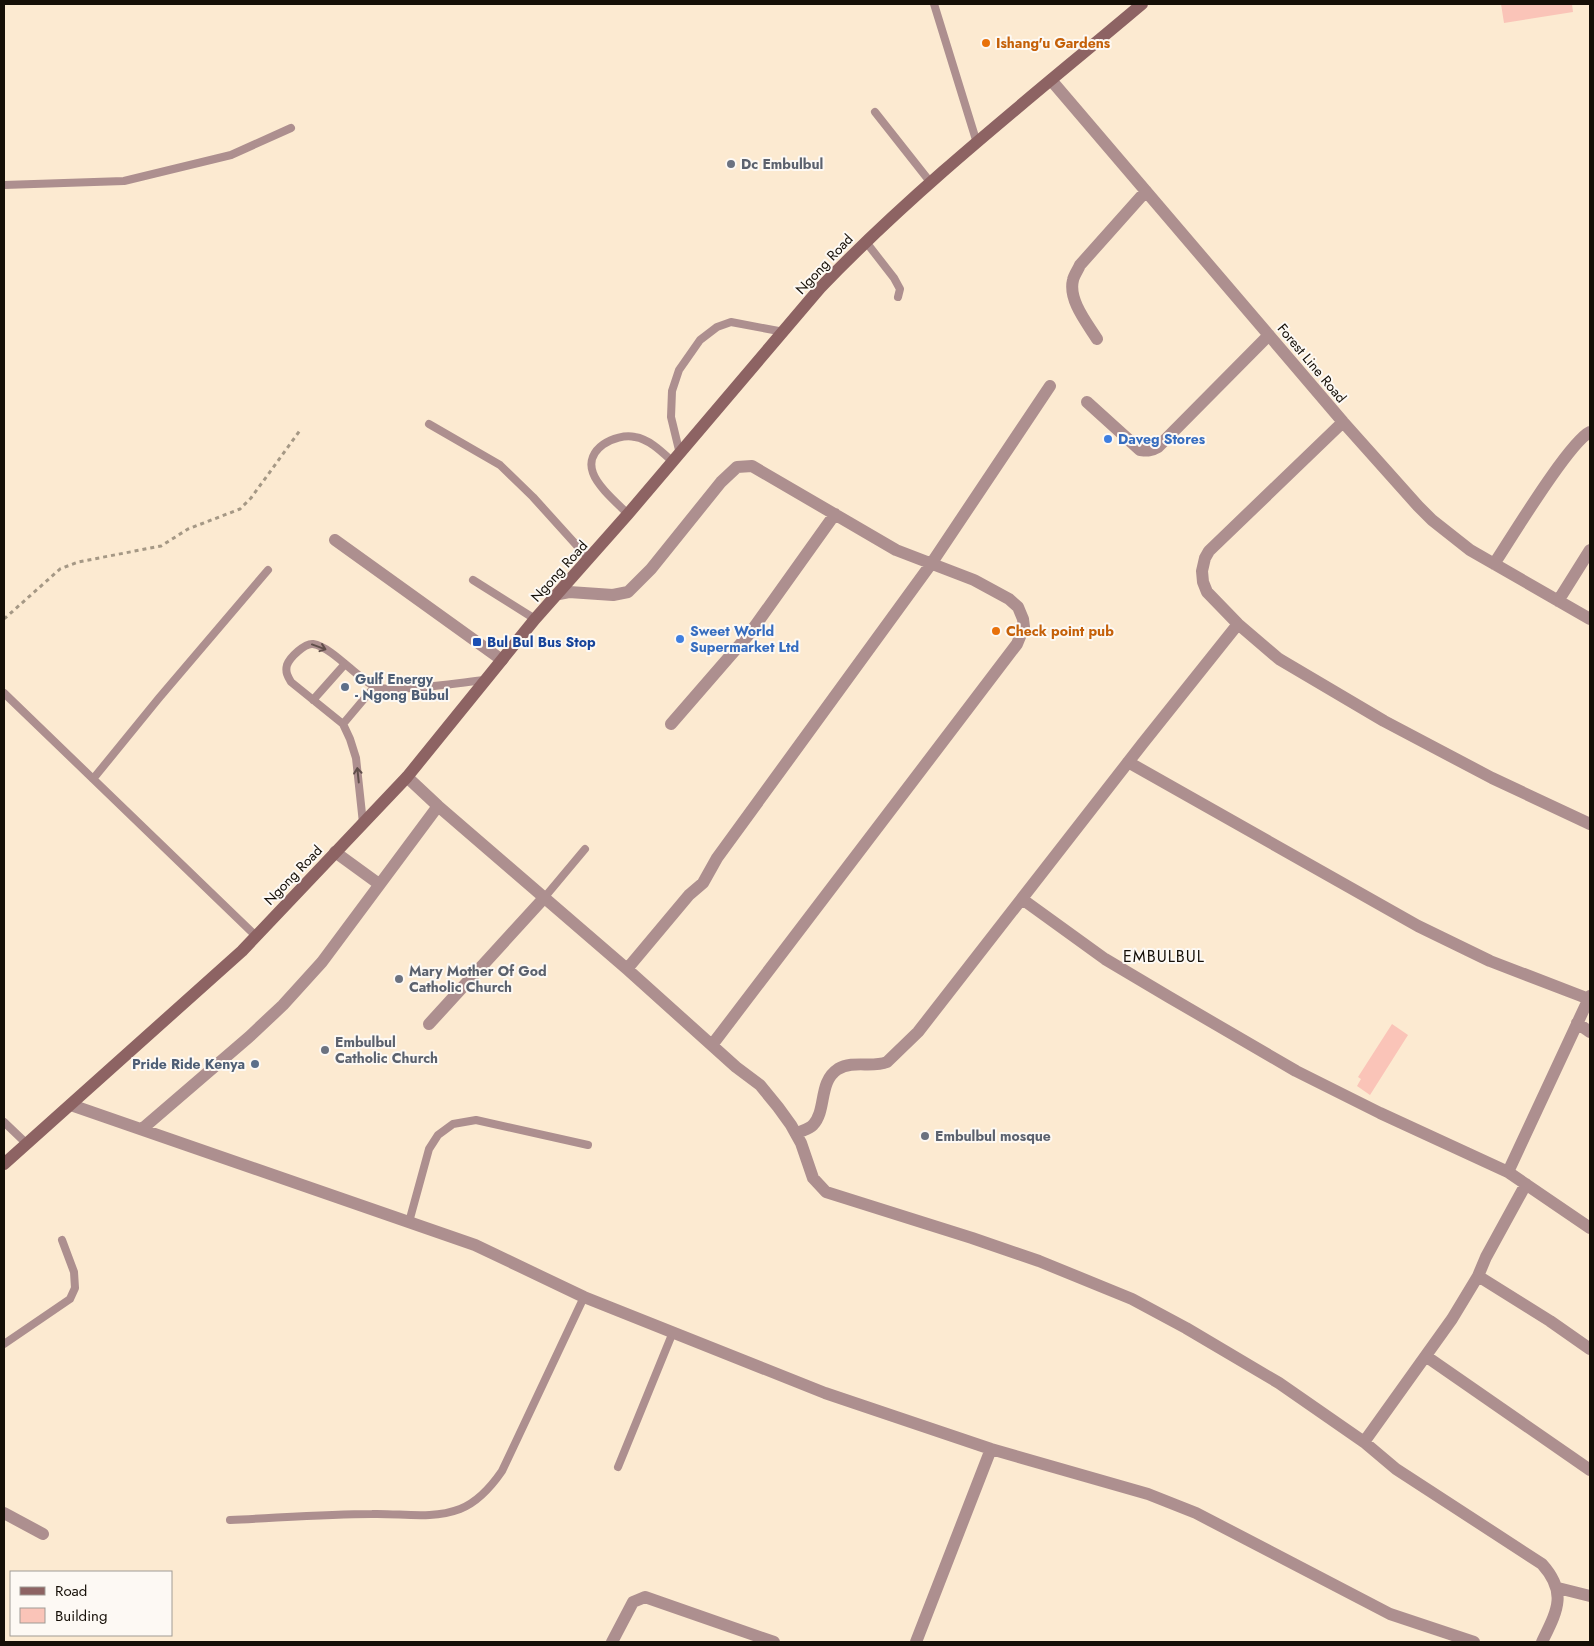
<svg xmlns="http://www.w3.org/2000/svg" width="1594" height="1646" viewBox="0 0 1594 1646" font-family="Jost,sans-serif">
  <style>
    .building { fill: #fac4b8 }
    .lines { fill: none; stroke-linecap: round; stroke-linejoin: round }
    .path { stroke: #a59885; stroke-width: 3; stroke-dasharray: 4 4; stroke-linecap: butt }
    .service { stroke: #ad8f8f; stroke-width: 8 }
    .minor { stroke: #ad8f8f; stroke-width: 12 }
    .secondary { stroke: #8d6363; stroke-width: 12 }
    .oneway { stroke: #614f4b }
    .food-dot { fill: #e8710a; stroke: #fdf9f4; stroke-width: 2 }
    .worship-dot { fill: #6b7280; stroke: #fdf9f4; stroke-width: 2 }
    .shop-dot { fill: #3f7fe0; stroke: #fdf9f4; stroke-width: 2 }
    .transit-dot { fill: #1a4fb4; stroke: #fdf9f4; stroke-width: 2 }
    .service-dot { fill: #5c6f8a; stroke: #fdf9f4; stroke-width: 2 }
    .labels { text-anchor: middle; stroke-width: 4; stroke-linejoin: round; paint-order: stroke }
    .food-label { font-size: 14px; font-weight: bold; fill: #c56008; stroke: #fdf9f4; text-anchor: start }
    .worship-label { font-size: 14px; font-weight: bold; fill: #5b616d; stroke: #fdf9f4; text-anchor: start }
    .street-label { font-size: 14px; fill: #150f07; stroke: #fdf9f4 }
    .shop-label { font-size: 14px; font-weight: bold; fill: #366cbe; stroke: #fdf9f4; text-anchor: start }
    .transit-label { font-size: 14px; font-weight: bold; fill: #164399; stroke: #fdf9f4; text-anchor: start }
    .service-label { font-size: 14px; font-weight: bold; fill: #4e5e75; stroke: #fdf9f4; text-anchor: start }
    .quarter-label { font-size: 16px; letter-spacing: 1px; fill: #150f07; stroke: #fdf9f4 }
  </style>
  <rect width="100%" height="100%" fill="#fcead1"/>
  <path class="building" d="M1501,4H1572L1573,12L1504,23Z
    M1392,1024L1408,1035L1370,1095L1357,1086L1361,1079L1358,1077Z"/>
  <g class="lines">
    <path class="path" d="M4,619L60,569L78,562L161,546L188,529L240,509L251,498L301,429"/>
    <path class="service" d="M934,4L977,143
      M875,112L931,183
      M4,185L124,181L231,155L291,128
      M866,242L894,278L900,289L898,297
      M429,424L500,465L533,497L589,559
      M680,454L671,417L672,391L679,370L700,340L717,327L731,322L784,332
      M628,514C617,503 598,487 593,473C584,449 615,433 635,437C649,439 662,452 673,462
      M473,580L535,619
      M4,693L256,936
      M313,700L345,664
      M343,724L375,686
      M93,779L159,698L268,570
      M363,823L356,758L350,739L343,724L291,682C288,677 285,672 287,665C290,657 305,643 313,644C332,647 356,677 374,686C390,694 463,682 485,680
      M544,898L585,849
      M4,1122L27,1144
      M409,1222L429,1149L438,1135L453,1124L476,1120L588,1145
      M4,1344L70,1299L75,1288L74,1272L62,1240
      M618,1467L673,1332
      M230,1520C277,1518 325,1514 372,1514C401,1513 431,1520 460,1509C478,1502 491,1487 502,1471L584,1297"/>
    <path class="minor" d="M1051,80L1343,422L1418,506L1432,520L1470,550L1590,619
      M1097,339C1087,323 1068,300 1073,280C1074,275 1078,270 1080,265L1146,191
      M1087,402L1140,450C1148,451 1151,451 1158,447L1269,335
      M1343,422L1209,551L1205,558L1202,571L1203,582L1207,592L1238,624L1279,659L1384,721L1492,778L1590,824
      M335,540L502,660
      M1494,564C1510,540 1569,442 1590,432
      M559,594L569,592L613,595L628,592L651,569L721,482L737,467L752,466L896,550L974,580L1009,599L1018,607L1023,619L1024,627L1017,644L712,1045
      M1558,601L1590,550
      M671,724L750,633L835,514
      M1128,762L1418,926L1490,961L1589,999
      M407,777L438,806L627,969L736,1067L760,1085L778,1107L791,1125L801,1143L813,1178L826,1192L972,1238L1039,1261L1132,1299L1186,1328L1279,1383L1364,1442L1396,1469L1542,1564C1568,1593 1557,1611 1542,1642
      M335,852L379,884
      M1022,899L1105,959L1169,997L1296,1071L1380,1113L1508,1172L1590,1228
      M627,969L689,895L703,883L717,858L931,564L1050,386
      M1577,1023L1590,1032
      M429,1024L544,898
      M71,1105L475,1245L584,1297L825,1393L991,1449L1148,1494L1196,1513L1390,1614L1474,1642
      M142,1129L249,1037L283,1005L322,962L438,806
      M796,1134C801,1131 809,1129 813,1125C827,1110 818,1082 838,1069C853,1060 872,1068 887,1062L918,1032L1143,743L1238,624
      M1508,1172L1590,996
      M1478,1276L1550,1321L1590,1349
      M1427,1357L1590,1470
      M1364,1442L1452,1319L1478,1276L1486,1257L1526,1184
      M4,1513L43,1534
      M1558,1588L1590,1596
      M612,1642L633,1602L645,1597L774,1642
      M916,1642L991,1449"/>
    <path class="secondary" d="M4,1164L242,951L407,777L535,619L628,514L820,288C919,185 1033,96 1142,4"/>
  </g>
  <defs><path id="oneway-shaft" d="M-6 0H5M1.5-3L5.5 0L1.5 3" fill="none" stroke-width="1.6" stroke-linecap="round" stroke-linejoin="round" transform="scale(1.25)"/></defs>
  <g class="oneway">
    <use href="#oneway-shaft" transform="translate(319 647) rotate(20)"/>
    <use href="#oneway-shaft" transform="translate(358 775) rotate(-96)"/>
  </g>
  <g class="food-dot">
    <circle cx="986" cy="43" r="5"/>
    <circle cx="996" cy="631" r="5"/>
  </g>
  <g class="worship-dot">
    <circle cx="731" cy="164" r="5"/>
    <circle cx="399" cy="979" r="5"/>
    <circle cx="325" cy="1050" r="5"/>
    <circle cx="925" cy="1136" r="5"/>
  </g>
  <g class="shop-dot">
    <circle cx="1108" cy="439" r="5"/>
    <circle cx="680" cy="639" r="5"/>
  </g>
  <rect class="transit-dot" x="472" y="637" width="10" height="10" rx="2.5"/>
  <g class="service-dot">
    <circle cx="345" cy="687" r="5"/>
    <circle cx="255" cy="1064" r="5"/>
  </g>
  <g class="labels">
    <g class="food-label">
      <text x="996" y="48">Ishang'u Gardens</text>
      <text x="1006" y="636">Check point pub</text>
    </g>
    <g class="worship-label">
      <text x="741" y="169">Dc Embulbul</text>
      <text x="409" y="976">Mary Mother Of God<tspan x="409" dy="16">Catholic Church</tspan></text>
      <text x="335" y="1047">Embulbul<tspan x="335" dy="16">Catholic Church</tspan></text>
      <text x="935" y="1141">Embulbul mosque</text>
    </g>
    <g class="street-label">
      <text transform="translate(824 264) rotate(-47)" y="5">Ngong Road</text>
      <text transform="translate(1312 363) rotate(50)" y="5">Forest Line Road</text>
      <text transform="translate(559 571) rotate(-48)" y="5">Ngong Road</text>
      <text transform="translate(293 875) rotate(-46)" y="5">Ngong Road</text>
    </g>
    <g class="shop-label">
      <text x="1118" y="444">Daveg Stores</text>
      <text x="690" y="636">Sweet World<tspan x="690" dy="16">Supermarket Ltd</tspan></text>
    </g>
    <g class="transit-label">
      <text x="487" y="647">Bul Bul Bus Stop</text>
    </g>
    <g class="service-label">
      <text x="355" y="684">Gulf Energy<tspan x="355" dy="16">- Ngong Bubul</tspan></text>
      <text x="245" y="1069" text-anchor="end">Pride Ride Kenya</text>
    </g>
    <g class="quarter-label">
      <text x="1164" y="962">EMBULBUL</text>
    </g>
  </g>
  <rect width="1594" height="1646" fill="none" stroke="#150f07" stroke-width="10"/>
  <rect x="10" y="1571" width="162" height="65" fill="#fdf9f4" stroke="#a09b95"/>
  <rect x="20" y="1587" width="25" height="8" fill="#8d6363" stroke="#a09b95"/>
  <text x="55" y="1596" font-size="15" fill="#150f07">Road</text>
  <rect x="20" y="1608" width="25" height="15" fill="#fac4b8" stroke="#a09b95"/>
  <text x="55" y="1621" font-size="15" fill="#150f07">Building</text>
</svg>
